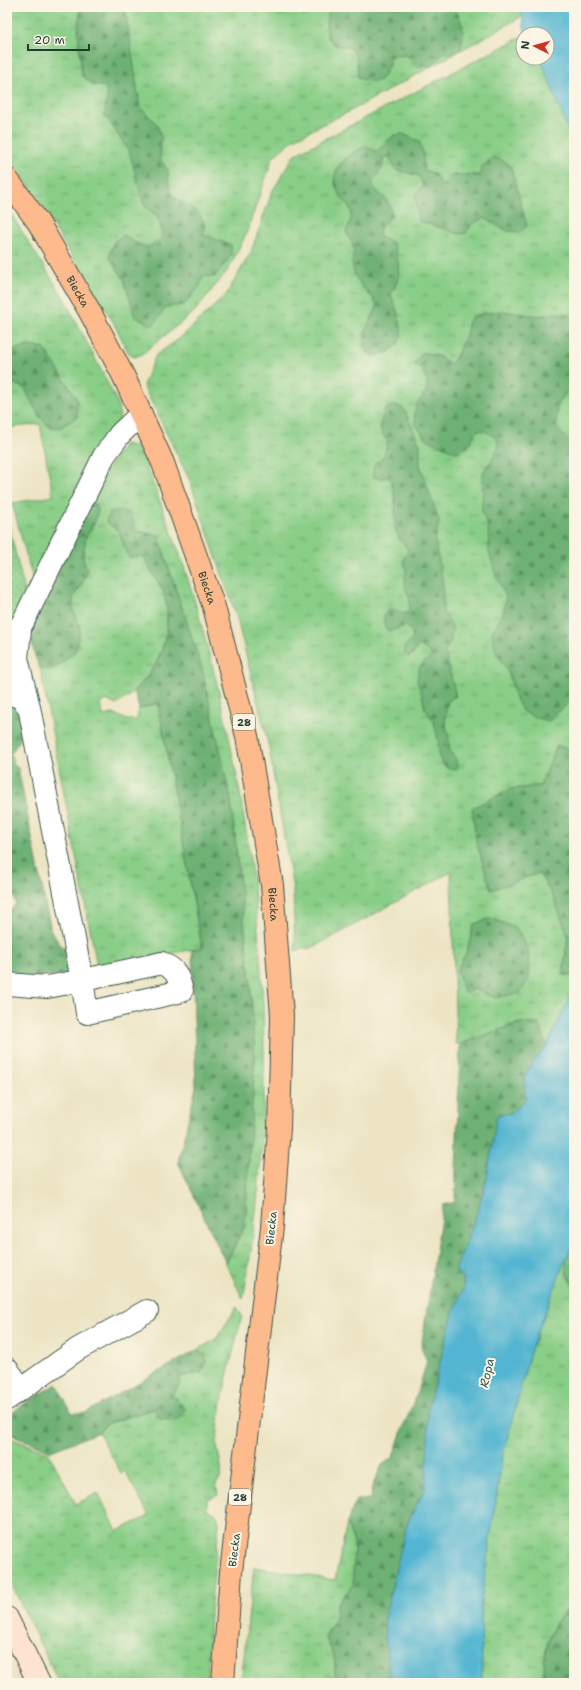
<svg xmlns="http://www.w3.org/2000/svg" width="581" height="1690" viewBox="0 0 581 1690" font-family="'Shantell Sans',sans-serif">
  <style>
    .grass { fill: url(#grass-tufts); stroke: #54865e; fill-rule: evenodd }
    .forest { fill: url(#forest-firs); stroke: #467754 }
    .garden { fill: url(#garden-dots); stroke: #54865e }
    .water { fill: #52b5d1; stroke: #387982 }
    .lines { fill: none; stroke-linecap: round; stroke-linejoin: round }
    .street-casing { stroke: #3e5649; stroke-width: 24 }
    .secondary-casing { stroke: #3e5649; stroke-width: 24 }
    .primary-casing { stroke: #3e5649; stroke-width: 24 }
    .street { stroke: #fff; stroke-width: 22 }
    .secondary { stroke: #fee3d1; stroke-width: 22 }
    .primary { stroke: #fcba8d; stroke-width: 22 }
    .labels { text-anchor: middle; stroke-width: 4; stroke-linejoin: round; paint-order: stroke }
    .shield { fill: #fcf5e5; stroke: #617469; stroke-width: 1 }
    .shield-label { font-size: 10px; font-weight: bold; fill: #1f3d34 }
    .street-label { font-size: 11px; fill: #1f3d34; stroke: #fcf5e5 }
    .water-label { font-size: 12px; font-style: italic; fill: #2c5b5b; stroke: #fcf5e5 }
  </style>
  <defs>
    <pattern id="grass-tufts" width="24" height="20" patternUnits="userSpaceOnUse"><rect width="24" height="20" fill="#89ce87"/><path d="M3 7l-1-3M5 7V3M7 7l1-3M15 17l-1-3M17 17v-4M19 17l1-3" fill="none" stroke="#6fa86f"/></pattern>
    <pattern id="forest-firs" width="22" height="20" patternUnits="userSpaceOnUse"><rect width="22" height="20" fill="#6eb174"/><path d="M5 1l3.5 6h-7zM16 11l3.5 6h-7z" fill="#5a9160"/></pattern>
    <pattern id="garden-dots" width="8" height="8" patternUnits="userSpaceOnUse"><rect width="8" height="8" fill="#89ce87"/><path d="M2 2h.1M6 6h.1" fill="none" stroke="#6fa86f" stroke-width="1.8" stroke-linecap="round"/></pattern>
  </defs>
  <rect width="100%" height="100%" fill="#fcf5e5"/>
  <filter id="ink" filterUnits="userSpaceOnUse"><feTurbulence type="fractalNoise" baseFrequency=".025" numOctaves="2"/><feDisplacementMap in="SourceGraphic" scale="8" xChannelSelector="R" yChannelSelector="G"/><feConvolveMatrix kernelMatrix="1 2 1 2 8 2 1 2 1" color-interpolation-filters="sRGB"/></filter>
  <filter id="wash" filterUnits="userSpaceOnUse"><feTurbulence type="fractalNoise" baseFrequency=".012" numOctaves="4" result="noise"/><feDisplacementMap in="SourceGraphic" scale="16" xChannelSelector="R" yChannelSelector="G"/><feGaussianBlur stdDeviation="0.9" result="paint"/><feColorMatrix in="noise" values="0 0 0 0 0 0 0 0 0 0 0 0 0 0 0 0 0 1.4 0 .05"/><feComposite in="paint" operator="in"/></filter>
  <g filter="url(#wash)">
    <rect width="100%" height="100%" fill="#ece4c3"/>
    <path class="grass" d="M7,7H521L523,16L356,108L294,139L273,157L246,234L228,270L194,312L142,354L135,357L128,352L115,325L7,152Z
      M523,36V58H540L542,61L574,145V750L557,746L540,786L511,789L491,890L539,873L553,896L568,935L563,975H574V988L547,1046L539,1024L519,1023L460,1044H456L451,872L314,947L295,951L293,889L268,743L236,615L190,481L143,385L156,355L179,339L226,295L251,252L272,192L294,155ZM474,923L495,998L475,989L457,970L467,951Z
      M7,208L62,295L117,401L120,419L116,429L35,587L12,503L53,496L40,424L7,428V370L14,384L25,388L63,377L53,364L12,350L7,359Z
      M124,444L135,446L145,463C162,507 180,551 193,596C260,820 286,1068 243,1299L226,1263L245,1225L255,1058L250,978L231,801L202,669L158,535L136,531H119L123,543L144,556L151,571L158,581L163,590L167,610L166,633L160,655L150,673L129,696L116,705L106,700L101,704L103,716L113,714L121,717L127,720H137L139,709L158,703L202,948L97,966L40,668L50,670L61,664L80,628L73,610V597L82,584L87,572L83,557L86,536L94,524L91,495Z
      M566,1258L567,1276L574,1287V1601C569,1608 562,1614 558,1620C547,1635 541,1665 544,1683H482L481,1595L502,1458L530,1352Z
      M237,1307L242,1316C232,1357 220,1398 217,1440C216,1456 228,1472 216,1484L218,1495L207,1499V1510C216,1511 218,1516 219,1525L210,1612L207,1683H59L7,1575V1437L48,1452L76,1504L98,1493L117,1531L149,1516L125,1471L121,1473L99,1433L106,1424L157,1408L178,1399L172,1395L179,1385L180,1376L190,1374L205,1354L197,1350L216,1339Z
      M347,1523L354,1543L353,1585L337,1603L335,1619L325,1637L334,1655L336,1683H241L254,1567L335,1580Z"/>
    <path class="forest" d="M83,7H125L140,107L157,124L161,137L160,159L168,170L169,186L173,197L186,203L200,215L205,226L203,235L231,245V255L215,277L204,276L199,287L184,305L166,307L153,325L135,317L124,279L109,257L114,241L124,235L132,241L148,248L163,237L158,217L144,205L129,151L104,114L107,98L106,87L93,85L82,76L78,34L80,9Z
      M331,7H454C464,25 465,30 460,50L454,53L444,52C435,64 432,66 417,67C408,54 405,53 390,58C385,78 380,88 358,77L356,55L349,47L335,45L328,38L326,21Z
      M403,134L419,141L423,153L424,170L434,173L442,186L452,175H480L481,168L492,157L502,160L511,167L527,226L520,232L507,231L484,218L472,224L466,233L459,234L419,221L415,195L423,186L419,176L396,170L389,157L383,158C384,168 381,172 373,179V187L387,200L393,215L381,226L379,237L393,243C399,263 403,276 391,294C401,323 414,348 374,356L366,351L364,334L377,307L373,298L364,290L355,276L352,263L354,251L352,243L346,232C349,225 352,218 351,211C349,205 346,203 342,198C330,181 333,169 349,156C359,147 364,146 377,151L394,135Z
      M503,311L539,316L553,313L570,314L574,318V390L567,391L557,406L556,427L569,442L574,453V698L549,721L536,718L522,711L515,696L508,671L496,652L492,633L503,613L506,597L496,576L489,552L488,527L482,512L483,472L491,461L498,447V441C492,434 485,429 476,431L468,447L461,451L456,452L428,440L415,425C415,419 414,411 416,406C418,401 423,397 425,393C430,380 425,369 414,364L423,352L438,356L452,364L466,336L468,322L471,318L482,313Z
      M29,346L44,348L77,399V417L61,427L50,428C36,414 33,405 25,388L14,384C7,370 4,365 12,350Z
      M396,405L404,409L420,445V465L439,521L435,541L443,582V612L452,627L451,640L445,652L456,696L448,701L445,718L449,741L450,751L457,761V769L447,768L442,764L439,757V745L434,722L425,709L422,695L417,681L419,667L431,656L430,653L420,645L416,649L413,655L408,657L404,652V647C413,639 417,636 406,626C392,630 383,638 384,614L389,610H395L405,614L408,612C413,597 406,596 405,583C405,575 408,569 403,561L408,551L407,548L400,540L395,528V498L392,483L389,477L380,479L372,476L375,463L383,458L388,441C377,431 379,421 386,409Z
      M91,495L98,510L94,524L86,536L83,557L87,572L82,584L73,597V610L80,628L76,650L61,664L49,670L40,668C33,654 30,638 30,622Z
      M111,511L130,512L136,531L158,535L202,669L231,801L250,978L255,1058L245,1225L226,1263L178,1162L196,1087L192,949L202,948L158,703L139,709L134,690C139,684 147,679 151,672C166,649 173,615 162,589C159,582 154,577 150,570C148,566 146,561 144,556L129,558L119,531L106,522Z
      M7,702H16L25,733L11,753L13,764L18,768L51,931L59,943L69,952L72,967L64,976L7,977V915L16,904L7,873Z
      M557,746L574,750V975H563L568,935L553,896L539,873L491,890L476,841L472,808L511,789L540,786Z
      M491,918L516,928L528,949L529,979L520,993L495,998L475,989L464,993L457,970L467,951L474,924Z
      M519,1023L539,1024L547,1046C529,1068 522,1069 526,1099L511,1113L497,1116L487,1178L479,1208L455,1271L462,1276L464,1287L453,1313L428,1408V1447L425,1488L407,1524L387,1607L384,1624L389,1675L388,1683H336L334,1655L325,1637L335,1619L337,1603L353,1585L354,1543L347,1523L356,1500L371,1499L372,1487L382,1465L393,1457L401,1433L419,1388L427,1361L421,1348L443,1205L455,1202L460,1044Z
      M574,1243V1287C563,1268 564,1262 574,1243Z
      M197,1350L205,1354L207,1363L201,1373L180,1376L179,1385L172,1395L185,1408L183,1415L175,1421L161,1419L156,1416V1408L106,1424L99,1432L51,1451L11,1434L7,1426V1418L19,1407L56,1384L72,1413H85Z
      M574,1601V1683H544C541,1665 547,1635 558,1620C562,1614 569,1608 574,1601Z"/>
    <path class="garden" d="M7,519L27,600L11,631L7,625Z"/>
    <path class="water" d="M521,7H574V145L540,58H547V34H525Z
      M574,988V1243L566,1258L530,1352L502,1458L481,1601L482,1683H388L389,1675L384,1624L387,1607L407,1524L425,1488L428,1447V1408L453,1313L464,1287L462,1276L455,1271L477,1213L487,1178L497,1115L511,1113L526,1099L524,1081L527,1070L547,1046Z"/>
  </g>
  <g filter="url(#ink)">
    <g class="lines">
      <defs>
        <path id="street" d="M20,630L17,658L29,707
          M7,648L23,622L104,456L120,434L141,414
          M7,692L21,698L29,707L82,980L87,1013L182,991C178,976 177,970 162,963C124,971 86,980 47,987L7,984
          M7,1369L21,1388
          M7,1399L78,1349L147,1311"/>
        <path id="secondary" d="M7,1618L39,1683"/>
        <g id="primary">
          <path id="s1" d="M7,179L38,222L90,312L124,377L163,463L214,607L247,736L272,885L282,1016L279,1128L272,1227L231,1572L223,1683"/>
        </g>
      </defs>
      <use href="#street" class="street-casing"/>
      <use href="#secondary" class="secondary-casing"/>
      <use href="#primary" class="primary-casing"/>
      <use href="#street" class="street"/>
      <use href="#secondary" class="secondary"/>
      <use href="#primary" class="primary"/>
    </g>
  </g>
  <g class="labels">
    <g class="shield">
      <rect x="233" y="714" width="22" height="16" rx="3"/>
      <rect x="229" y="1489" width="22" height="16" rx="3"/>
    </g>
    <g class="shield-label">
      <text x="244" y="726">28</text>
      <text x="240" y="1501">28</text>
    </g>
    <g class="street-label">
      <text dy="4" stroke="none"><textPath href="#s1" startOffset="133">Biecka</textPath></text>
      <text dy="4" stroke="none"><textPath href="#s1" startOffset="457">Biecka</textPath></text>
      <text dy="4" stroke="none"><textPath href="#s1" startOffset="781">Biecka</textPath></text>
      <text transform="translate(271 1228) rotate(-84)" y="4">Biecka</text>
      <text transform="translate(234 1550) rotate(-83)" y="4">Biecka</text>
    </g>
    <g class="water-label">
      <text transform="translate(487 1373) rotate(-77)" y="4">Ropa</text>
    </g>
  </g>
  <rect width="581" height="1690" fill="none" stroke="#fcf5e5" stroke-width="24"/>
  <g transform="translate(535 46) rotate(276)"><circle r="19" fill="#fcf5e5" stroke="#a4ab9e"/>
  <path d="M0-3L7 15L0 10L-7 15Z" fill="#c8321e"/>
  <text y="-6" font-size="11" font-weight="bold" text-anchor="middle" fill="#1f3d34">N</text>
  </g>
  <path d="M28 44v6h61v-6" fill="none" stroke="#1f3d34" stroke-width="2"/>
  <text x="34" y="44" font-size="12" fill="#1f3d34" stroke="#fcf5e5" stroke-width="3" paint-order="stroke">20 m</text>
</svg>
